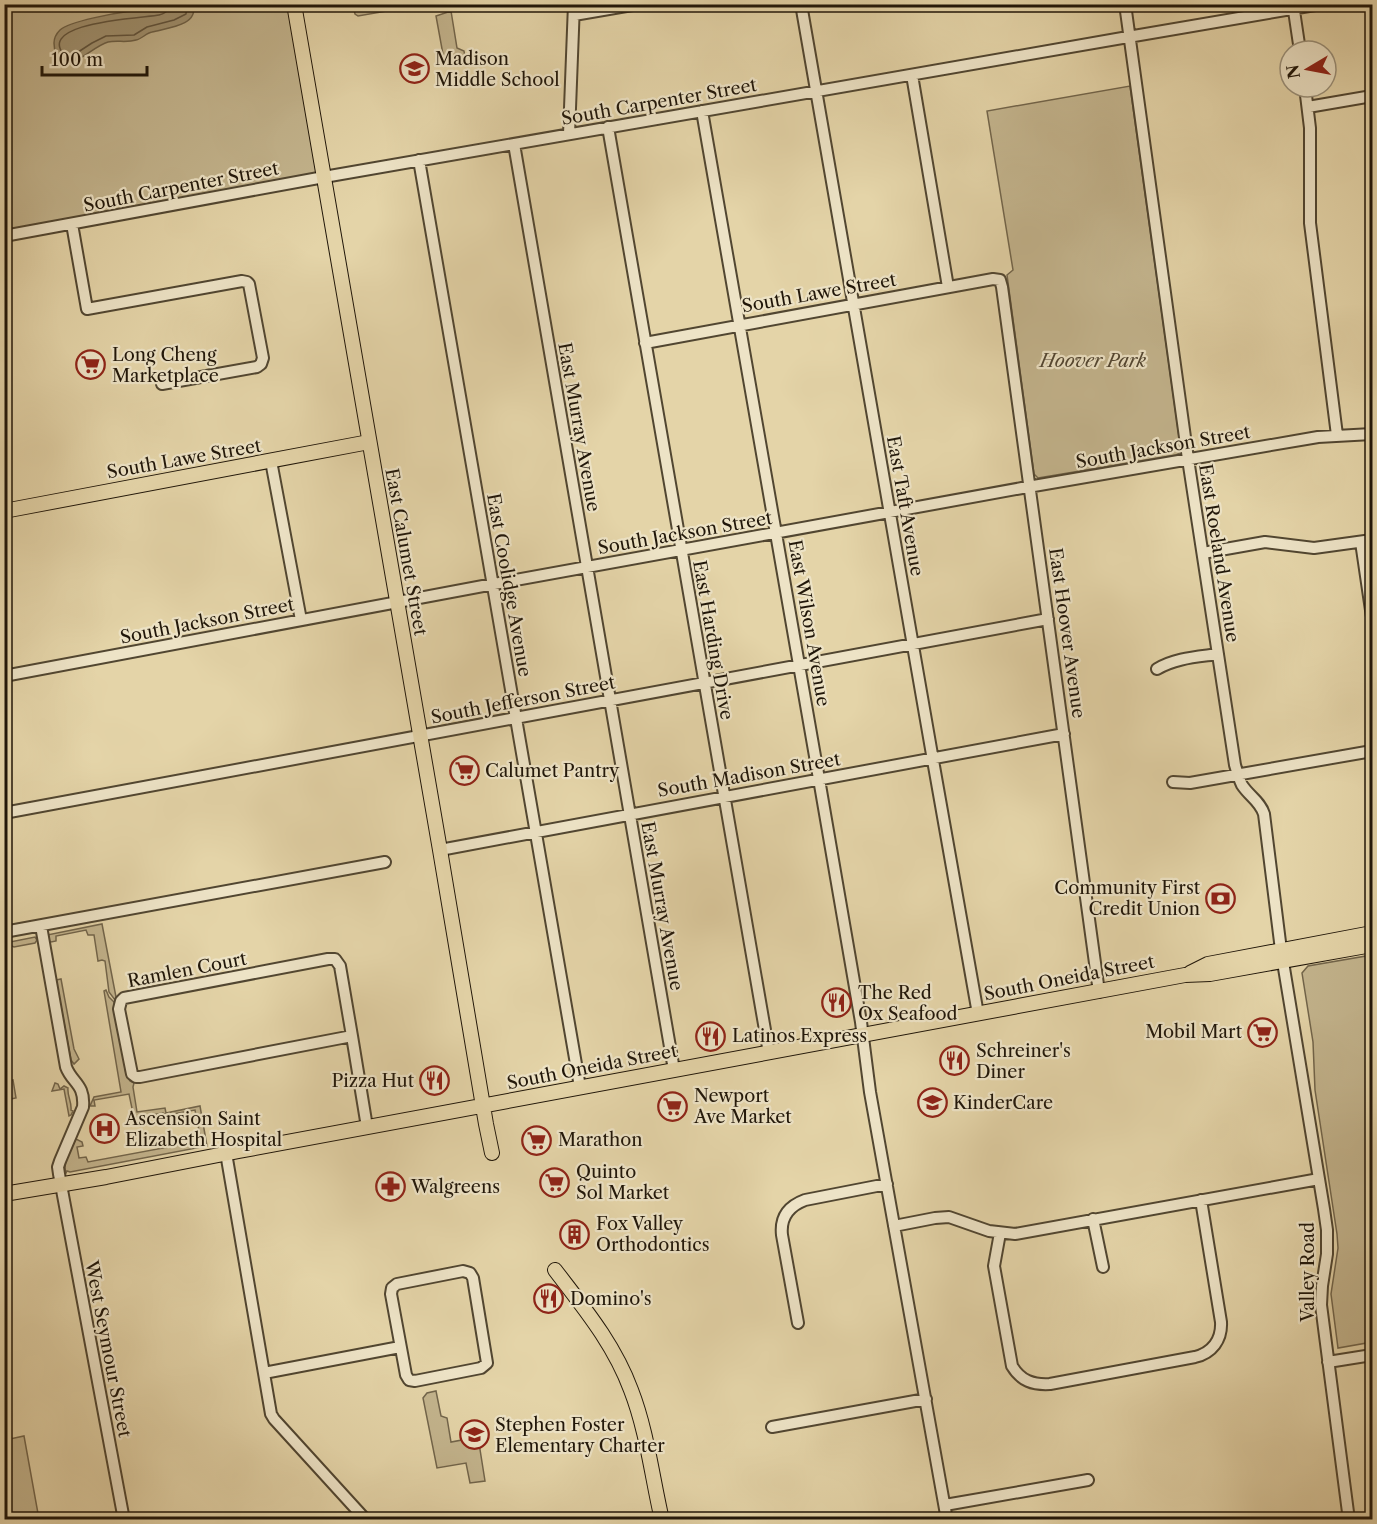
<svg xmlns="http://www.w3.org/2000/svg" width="1377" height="1524" viewBox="0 0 1377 1524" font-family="'Libre Caslon Text',serif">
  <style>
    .green { fill: #c3b48d; stroke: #72654b; stroke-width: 1.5 }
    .water { fill: #a19372; stroke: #6d6148; stroke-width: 1.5 }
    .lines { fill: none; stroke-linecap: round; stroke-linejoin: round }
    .shore { stroke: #60543e; stroke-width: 1.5 }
    .minor-casing { stroke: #514631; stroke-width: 14 }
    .major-casing { stroke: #201609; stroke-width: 16 }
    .minor { stroke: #ede3c6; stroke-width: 10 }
    .major { stroke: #e4d4a8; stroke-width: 14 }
    .labels { text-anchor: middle; stroke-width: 4.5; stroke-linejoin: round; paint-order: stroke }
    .poi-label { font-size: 18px; fill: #201609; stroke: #ede3c6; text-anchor: start }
    .street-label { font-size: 18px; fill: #201609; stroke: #ede3c6 }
    .park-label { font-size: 18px; font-style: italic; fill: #514531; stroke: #ede3c6 }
  </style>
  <rect width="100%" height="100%" fill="#e4d4a8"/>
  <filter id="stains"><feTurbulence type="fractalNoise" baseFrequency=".00333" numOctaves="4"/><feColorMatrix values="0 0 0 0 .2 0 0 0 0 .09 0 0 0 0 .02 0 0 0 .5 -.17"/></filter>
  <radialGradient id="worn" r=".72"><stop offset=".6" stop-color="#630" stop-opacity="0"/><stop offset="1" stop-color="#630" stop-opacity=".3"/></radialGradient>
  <path class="green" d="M5,5H294L324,177L5,236Z
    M353,5H392L393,10L358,16L355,14Z
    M451,11L457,48L464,51L465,57L444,60L436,16Z
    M1130,86L1181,451L1180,453L1176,455L1038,478L1034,474L1007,275L1013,270L987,111Z
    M102,924L116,997L115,1000L109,992L105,961L102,960L98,961L94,935H88L86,930L56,936V941L51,942L48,940L47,935Z
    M35,937L37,940L35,943L14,947L5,943Z
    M1372,955V1342L1338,1348L1331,1294L1338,1248L1337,1234L1315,1090L1313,1042L1302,973L1308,966Z
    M61,979L74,1049L79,1059L74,1064L71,1060L56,980Z
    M106,990L109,997L114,1002L126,1074L130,1081L134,1083L133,1087L137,1112L165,1108L166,1113L200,1106L207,1146L70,1172L67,1171L66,1173C62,1162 71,1148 76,1139L82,1142L83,1146L77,1147L79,1158L86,1157L88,1162L201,1141L195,1110L167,1115L163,1113L134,1118L129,1094L94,1100L95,1106H90L94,1097L121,1092L104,991Z
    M13,1080L16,1098L5,1100V1082Z
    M55,1083L58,1084L60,1089L64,1086L68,1088C67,1096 72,1102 71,1110L73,1111L71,1115L69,1116L64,1089L52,1091Z
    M436,1391L441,1416L447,1418L451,1442L478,1437L485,1481L470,1483L466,1463L437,1468L423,1398L427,1393Z
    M24,1436L39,1519H5V1440Z"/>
  <path class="water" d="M167,5H193C199,26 166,28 152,32C146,33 142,39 136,40C127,43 117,40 108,42C94,46 76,66 63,63C57,58 54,51 54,43C54,38 56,34 60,30C70,21 116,13 131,11C143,9 156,11 167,5Z"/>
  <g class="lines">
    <path class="shore" d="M169,4L167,11C163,14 164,14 159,15C144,18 31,22 66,57L69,58L92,43L106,36L134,35L147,27L174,20L186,14L187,4"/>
    <defs>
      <path id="minor" d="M801,4L934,766L978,1014
        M1125,4L1188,459L1235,765C1237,772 1239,779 1242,785C1249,796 1260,801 1264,814L1281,950L1324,1209L1327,1230V1254L1322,1286L1321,1305L1349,1520
        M1293,4L1300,51
        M574,15L638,4
        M912,75L948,287
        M1305,87L1310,128V223L1337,435
        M1308,107L1372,96
        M702,111L819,779L861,1022L870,1092L947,1520
        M608,127L769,1053
        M569,134L574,4
        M514,144L674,1070
        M419,160L580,1087
        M72,224L87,309L242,281L247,282L249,284L263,358L261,364L257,367L162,384
        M4,236L324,177L1128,37L1321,4
        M645,343L993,279L1000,280L1002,287L1099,992
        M271,461L301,620
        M1361,542L1372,617
        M1203,553L1265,542L1314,548L1372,540
        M1157,669C1175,658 1197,657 1218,654
        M4,676L483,586L1022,488L1318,437L1372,434
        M1173,782L1190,783L1372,751
        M4,813L1048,619
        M440,850L1064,734
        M41,926L66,1067C72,1083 85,1084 83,1107L60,1161L58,1167L59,1174L124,1520
        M4,932L385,862
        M328,959H335L340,966L352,1036L140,1077H136L132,1074L119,1009L121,1001L124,998Z
        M352,1036L367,1127
        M226,1153L271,1414L274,1419L366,1520
        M1093,1219L1103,1267
        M894,1226L935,1218L949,1217L989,1231L1015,1234L1319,1179
        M1000,1233L994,1266L1012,1366C1021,1381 1033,1385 1050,1384L1195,1357C1212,1353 1222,1340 1221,1322L1201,1200
        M463,1271L470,1273L473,1278L487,1363L481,1368L415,1381L409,1380L406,1375L391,1294L392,1288L397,1284Z
        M798,1323L782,1235C780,1217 789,1206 805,1200L887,1184
        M1328,1362L1372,1355
        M264,1373L400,1347
        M772,1427L926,1399
        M945,1505L1088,1480"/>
      <path id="major" d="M294,4L440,850L486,1124L492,1153
        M4,511L369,442
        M1190,973L1208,964L1372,933
        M4,1194L106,1177L239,1151L1185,975L1210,974L1372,945
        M555,1270C584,1308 614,1344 631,1390C647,1431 652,1477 662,1520"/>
    </defs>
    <use href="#minor" class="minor-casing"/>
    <use href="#major" class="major-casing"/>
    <use href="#minor" class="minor"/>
    <use href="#major" class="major"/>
  </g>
  <defs>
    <symbol id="school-ring" viewBox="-11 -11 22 22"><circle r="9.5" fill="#ede3c6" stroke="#8f2418" stroke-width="1.5"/><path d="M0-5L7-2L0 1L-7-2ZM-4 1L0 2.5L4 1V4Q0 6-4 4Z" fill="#8f2418"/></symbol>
    <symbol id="supermarket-ring" viewBox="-11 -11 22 22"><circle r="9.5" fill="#ede3c6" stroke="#8f2418" stroke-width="1.5"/><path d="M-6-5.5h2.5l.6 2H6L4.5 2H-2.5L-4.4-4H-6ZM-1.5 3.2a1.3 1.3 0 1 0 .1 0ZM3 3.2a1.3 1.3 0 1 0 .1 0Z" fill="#8f2418"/></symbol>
    <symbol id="bank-ring" viewBox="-11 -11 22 22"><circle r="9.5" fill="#ede3c6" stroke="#8f2418" stroke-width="1.5"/><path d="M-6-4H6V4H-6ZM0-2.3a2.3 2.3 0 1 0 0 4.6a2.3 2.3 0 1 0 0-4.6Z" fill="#8f2418"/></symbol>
    <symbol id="restaurant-ring" viewBox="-11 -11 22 22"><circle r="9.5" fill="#ede3c6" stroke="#8f2418" stroke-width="1.5"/><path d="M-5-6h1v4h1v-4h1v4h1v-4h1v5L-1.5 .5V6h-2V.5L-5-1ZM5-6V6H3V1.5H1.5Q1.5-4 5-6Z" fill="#8f2418"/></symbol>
    <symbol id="hospital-ring" viewBox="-11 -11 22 22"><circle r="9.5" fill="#ede3c6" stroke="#8f2418" stroke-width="1.5"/><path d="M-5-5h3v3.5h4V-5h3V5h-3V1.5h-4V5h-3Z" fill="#8f2418"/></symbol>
    <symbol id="pharmacy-ring" viewBox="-11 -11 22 22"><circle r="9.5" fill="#ede3c6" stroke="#8f2418" stroke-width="1.5"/><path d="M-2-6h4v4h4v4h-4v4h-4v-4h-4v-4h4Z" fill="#8f2418"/></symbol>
    <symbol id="building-ring" viewBox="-11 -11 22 22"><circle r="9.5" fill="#ede3c6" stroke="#8f2418" stroke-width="1.5"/><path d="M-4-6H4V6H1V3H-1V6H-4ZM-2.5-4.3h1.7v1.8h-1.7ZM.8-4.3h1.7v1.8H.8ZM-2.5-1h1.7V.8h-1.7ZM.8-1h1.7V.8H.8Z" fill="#8f2418"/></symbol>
  </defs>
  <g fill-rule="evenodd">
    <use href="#school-ring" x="398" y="52" width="33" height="33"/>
    <use href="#supermarket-ring" x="74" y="348" width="33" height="33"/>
    <use href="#supermarket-ring" x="448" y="754" width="33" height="33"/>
    <use href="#bank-ring" x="1204" y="882" width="33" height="33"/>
    <use href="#restaurant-ring" x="820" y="986" width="33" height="33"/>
    <use href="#supermarket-ring" x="1246" y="1016" width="33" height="33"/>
    <use href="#restaurant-ring" x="694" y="1020" width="33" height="33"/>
    <use href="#restaurant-ring" x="938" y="1044" width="33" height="33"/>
    <use href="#restaurant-ring" x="418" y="1064" width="33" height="33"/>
    <use href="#school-ring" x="916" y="1086" width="33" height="33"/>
    <use href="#supermarket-ring" x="656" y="1090" width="33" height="33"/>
    <use href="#hospital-ring" x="88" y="1112" width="33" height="33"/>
    <use href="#supermarket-ring" x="520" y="1124" width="33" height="33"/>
    <use href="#supermarket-ring" x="538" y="1166" width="33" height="33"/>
    <use href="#pharmacy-ring" x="374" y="1170" width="33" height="33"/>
    <use href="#building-ring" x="558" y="1218" width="33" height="33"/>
    <use href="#restaurant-ring" x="532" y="1282" width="33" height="33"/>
    <use href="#school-ring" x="458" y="1418" width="33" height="33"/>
  </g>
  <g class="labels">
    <g class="poi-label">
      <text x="435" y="65">Madison<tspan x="435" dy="21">Middle School</tspan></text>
      <text x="112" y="361">Long Cheng<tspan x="112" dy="21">Marketplace</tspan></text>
      <text x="485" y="777">Calumet Pantry</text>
      <text x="1200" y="894" text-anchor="end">Community First<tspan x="1200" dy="21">Credit Union</tspan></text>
      <text x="858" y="999">The Red<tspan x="858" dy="21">Ox Seafood</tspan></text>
      <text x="1242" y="1038" text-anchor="end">Mobil Mart</text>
      <text x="732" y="1042">Latinos Express</text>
      <text x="976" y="1057">Schreiner's<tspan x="976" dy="21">Diner</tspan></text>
      <text x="414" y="1087" text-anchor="end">Pizza Hut</text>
      <text x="694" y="1102">Newport<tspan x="694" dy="21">Ave Market</tspan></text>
      <text x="953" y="1109">KinderCare</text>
      <text x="125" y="1125">Ascension Saint<tspan x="125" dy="21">Elizabeth Hospital</tspan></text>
      <text x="558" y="1146">Marathon</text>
      <text x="576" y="1178">Quinto<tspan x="576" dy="21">Sol Market</tspan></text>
      <text x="411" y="1193">Walgreens</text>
      <text x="596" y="1230">Fox Valley<tspan x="596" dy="21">Orthodontics</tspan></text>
      <text x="570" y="1305">Domino's</text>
      <text x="495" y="1431">Stephen Foster<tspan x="495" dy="21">Elementary Charter</tspan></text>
    </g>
    <g class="street-label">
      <text transform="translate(659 102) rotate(-10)" y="6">South Carpenter Street</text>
      <text transform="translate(181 187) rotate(-11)" y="6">South Carpenter Street</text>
      <text transform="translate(819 293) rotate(-10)" y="6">South Lawe Street</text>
      <text transform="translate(579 427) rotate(80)" y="6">East Murray Avenue</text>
      <text transform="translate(1163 447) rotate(-10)" y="6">South Jackson Street</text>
      <text transform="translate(184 459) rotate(-10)" y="6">South Lawe Street</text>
      <text transform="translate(905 506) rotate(80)" y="6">East Taft Avenue</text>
      <text transform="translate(685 533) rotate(-10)" y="6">South Jackson Street</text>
      <text transform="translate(406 552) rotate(80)" y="6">East Calumet Street</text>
      <text transform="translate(1219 553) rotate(81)" y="6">East Roeland Avenue</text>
      <text transform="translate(509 585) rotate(80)" y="6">East Coolidge Avenue</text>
      <text transform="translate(207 621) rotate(-11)" y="6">South Jackson Street</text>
      <text transform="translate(809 623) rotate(80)" y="6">East Wilson Avenue</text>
      <text transform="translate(1067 633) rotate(82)" y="6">East Hoover Avenue</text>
      <text transform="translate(713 640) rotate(80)" y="6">East Harding Drive</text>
      <text transform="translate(523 700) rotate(-11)" y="6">South Jefferson Street</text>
      <text transform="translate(749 775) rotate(-10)" y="6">South Madison Street</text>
      <text transform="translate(662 906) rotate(80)" y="6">East Murray Avenue</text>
      <text transform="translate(187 970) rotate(-11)" y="6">Ramlen Court</text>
      <text transform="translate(1069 978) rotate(-11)" y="6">South Oneida Street</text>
      <text transform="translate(592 1067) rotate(-11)" y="6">South Oneida Street</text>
      <text transform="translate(1308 1272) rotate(-90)" y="6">Valley Road</text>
      <text transform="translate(108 1349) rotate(79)" y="6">West Seymour Street</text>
    </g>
    <g class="park-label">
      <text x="1093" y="367">Hoover Park</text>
    </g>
  </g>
  <rect width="1377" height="1524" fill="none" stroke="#e4d4a8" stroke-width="24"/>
  <rect x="6" y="6" width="1365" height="1512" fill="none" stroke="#201609" stroke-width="3"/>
  <rect x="12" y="12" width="1353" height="1500" fill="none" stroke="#201609" stroke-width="1.5"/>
  <g transform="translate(1308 69) rotate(260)"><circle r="28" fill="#ede3c6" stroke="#9b917a" stroke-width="1.5"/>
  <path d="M0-4.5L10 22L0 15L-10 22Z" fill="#8f2418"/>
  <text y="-9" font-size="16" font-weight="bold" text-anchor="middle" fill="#201609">N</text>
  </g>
  <path d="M42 66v9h105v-9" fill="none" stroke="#201609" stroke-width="3"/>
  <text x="51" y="66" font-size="18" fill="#201609" stroke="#ede3c6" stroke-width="4.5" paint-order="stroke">100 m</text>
  <rect width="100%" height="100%" filter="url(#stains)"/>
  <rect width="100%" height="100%" fill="url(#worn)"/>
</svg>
